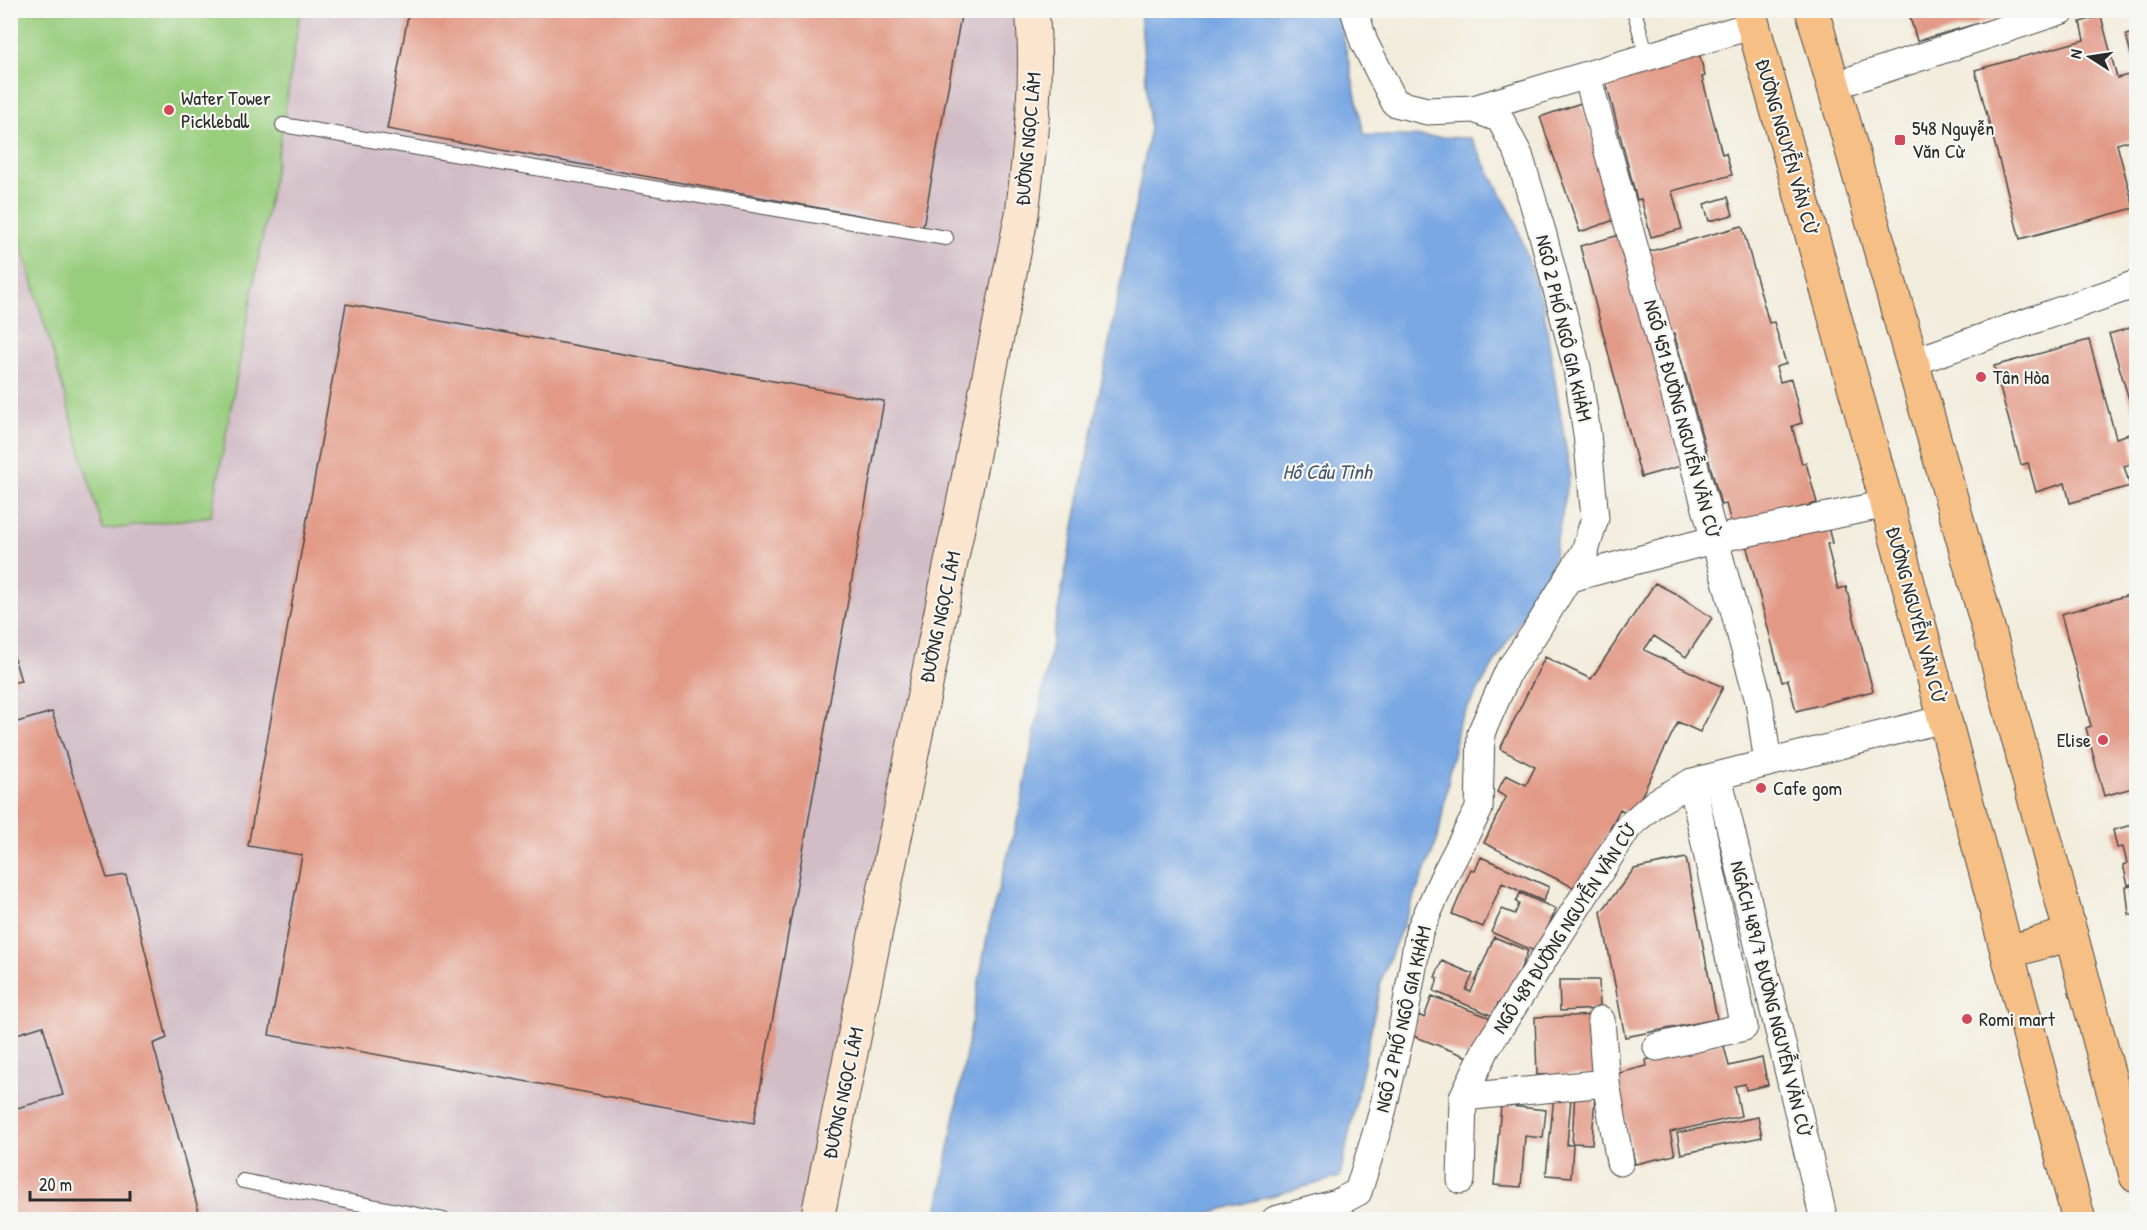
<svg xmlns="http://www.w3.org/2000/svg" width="2147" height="1230" viewBox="0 0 2147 1230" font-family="'Patrick Hand',sans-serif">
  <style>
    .industrial { fill: #d2bdc6 }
    .green { fill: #99cd7e; stroke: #627c54; stroke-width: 1.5 }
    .water { fill: #7aa8e3; stroke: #526a87; stroke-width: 1.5 }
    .building { fill: #e29986 }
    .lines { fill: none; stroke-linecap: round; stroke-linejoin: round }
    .service-casing { stroke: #494845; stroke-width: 16 }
    .minor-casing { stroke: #494845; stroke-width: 29 }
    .secondary-casing { stroke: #494845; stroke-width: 35 }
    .primary-casing { stroke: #494845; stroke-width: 35 }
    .service { stroke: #fff; stroke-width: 14 }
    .minor { stroke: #fff; stroke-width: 27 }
    .secondary { stroke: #fbe5cf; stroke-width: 33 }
    .primary { stroke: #f5bf86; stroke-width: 33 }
    .poi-dot { fill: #d1495b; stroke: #f6f6f2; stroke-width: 2 }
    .labels { text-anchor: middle; stroke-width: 4.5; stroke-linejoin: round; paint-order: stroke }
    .poi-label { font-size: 20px; fill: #2b2b2b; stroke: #f6f6f2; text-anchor: start }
    .street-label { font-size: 20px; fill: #2b2b2b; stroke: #f6f6f2 }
    .water-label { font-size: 21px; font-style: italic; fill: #47576b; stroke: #f6f6f2 }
  </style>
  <rect width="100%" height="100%" fill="#f6f6f2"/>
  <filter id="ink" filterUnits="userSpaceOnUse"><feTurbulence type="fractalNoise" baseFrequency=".0167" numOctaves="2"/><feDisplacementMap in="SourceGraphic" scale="12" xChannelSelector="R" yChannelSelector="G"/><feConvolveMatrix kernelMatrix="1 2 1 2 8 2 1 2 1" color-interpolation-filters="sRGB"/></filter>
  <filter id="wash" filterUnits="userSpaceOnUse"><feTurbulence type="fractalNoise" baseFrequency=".008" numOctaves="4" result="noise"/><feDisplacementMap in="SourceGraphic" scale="24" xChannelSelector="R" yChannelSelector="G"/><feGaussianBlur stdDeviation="1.35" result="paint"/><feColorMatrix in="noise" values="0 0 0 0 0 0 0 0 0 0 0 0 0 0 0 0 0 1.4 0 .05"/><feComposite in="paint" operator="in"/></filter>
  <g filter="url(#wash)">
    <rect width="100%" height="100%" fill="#f2ecdb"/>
    <path class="industrial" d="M10,11H1048L1055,56L810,1219H11Z"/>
    <path class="green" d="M11,11H300L283,125L211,516L103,530L11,206Z"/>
    <path class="water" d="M1140,11H1338L1364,135L1471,138L1515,220L1543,305L1570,474L1551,569L1459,722L1438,838L1382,977L1340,1177L1216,1211L1192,1219H936L990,921L1020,810L1150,129Z"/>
    <g id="blocks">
      <path class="building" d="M409,10H962L923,227L387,129Z
        M1908,10H2020L2021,11L1917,41Z
        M2101,16L2117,78L2136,73L2126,35L2136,32V139L2117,144L2134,208L2020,239L1975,70L2084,40L2080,22Z
        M1698,49L1705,76L1702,77L1722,154L1726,153L1732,175L1672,191L1682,229L1651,237L1641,199L1637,200L1604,74Z
        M1581,103L1620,218L1580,232L1540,117Z
        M2136,142V163L2130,143Z
        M1728,197L1733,215L1709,221L1704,204Z
        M1742,226L1769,323L1774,322L1786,364L1776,367L1780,382L1791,379L1802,423L1792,426L1802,464L1806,463L1817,503L1732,526L1726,504L1721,505L1674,333L1669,335L1647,252Z
        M1627,233L1688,464L1641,477L1580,246Z
        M346,304L884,401L754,1123L269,1035L302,855L248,846Z
        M2136,326V407L2132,409L2109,334Z
        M2089,340L2116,438L2129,434L2136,463L2124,466L2130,486L2070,503L2065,483L2036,492L2028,463L2021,465L1994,366Z
        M1826,519L1832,543L1827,544L1838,589L1846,587L1873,691L1796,711L1788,680L1782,682L1745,540Z
        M1655,583L1680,596L1712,618L1686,657L1654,636L1644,650L1723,687L1700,732L1678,722L1632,815L1620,809L1579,890L1484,843L1506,797L1497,792L1506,775L1526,785L1535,767L1500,749L1545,657L1591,679Z
        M2136,593V787L2104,796L2086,728L2091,726L2061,614Z
        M10,644L21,681L10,683Z
        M52,712L107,878L126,875L167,1038L153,1044L201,1220H10V1110L63,1095L43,1026L10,1036V724Z
        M2136,824V883L2128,885L2123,865L2127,863L2123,847L2117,848L2113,830Z
        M1481,857L1549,887L1543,901L1502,883L1483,927L1452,914L1471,869L1475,871Z
        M1686,858L1717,1019L1625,1037L1601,912L1634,869Z
        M2136,885V923L2134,915H2129L2126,887Z
        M1520,893L1556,909L1537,952L1491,932L1502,909L1515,914L1519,904L1516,902Z
        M1494,937L1528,951L1505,1006L1498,1003L1493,1016L1434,991L1438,978L1435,977L1442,961L1473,974L1466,990L1471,992Z
        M1559,980H1599L1600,1009L1560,1011Z
        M1432,996L1494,1019L1478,1061L1411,1035L1419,1015L1424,1018Z
        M1600,1015L1601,1074L1537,1075L1535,1017Z
        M1723,1042L1729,1066L1762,1058L1768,1085L1746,1090L1745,1084L1735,1086L1741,1116L1670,1132L1675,1155L1635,1164L1615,1074L1647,1066L1646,1060Z
        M1575,1092L1595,1093L1592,1144L1572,1143Z
        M1554,1096L1571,1097L1567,1145H1573L1571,1177L1546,1175Z
        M1501,1105L1546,1110L1543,1138L1525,1136L1521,1187L1494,1185Z
        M1758,1117L1762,1137L1681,1154L1677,1133Z"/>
    </g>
  </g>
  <g filter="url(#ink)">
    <use href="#blocks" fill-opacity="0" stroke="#494845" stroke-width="1.5"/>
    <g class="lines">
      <defs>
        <path id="service" d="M1634,10L1647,57
          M283,125L946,238
          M243,1181L444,1220"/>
        <path id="minor" d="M1587,75L1759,701L1768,763
          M1833,86L2063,10
          M1474,109L1753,25
          M1913,362L2136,284
          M1567,579L1716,539L1887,504
          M1718,776L1824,1220
          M1601,1020L1606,1083L1620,1162
          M1657,1047L1744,1027L1692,782
          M1463,1097L1606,1083
          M1461,1180L1463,1097L1486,1049L1629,826L1655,803L1692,782L1944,719
          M1275,1220L1337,1203L1358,1192L1380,1121L1404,1019L1419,932L1445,874L1479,809L1481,733L1509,670L1534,634L1585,551L1595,518L1587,434L1577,368L1543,235L1519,155L1500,119L1474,109L1427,111L1395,103L1364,42L1354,10"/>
        <path id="secondary" d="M817,1220L1022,214C1030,147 1039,78 1032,10"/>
        <path id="primary" d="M1749,10L1887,504L2079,1220
          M1812,10L1991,638L2136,1176
          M2008,952L2071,934"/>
      </defs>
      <use href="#service" class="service-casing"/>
      <use href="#minor" class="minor-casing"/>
      <use href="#secondary" class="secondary-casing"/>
      <use href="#primary" class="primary-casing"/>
      <use href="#service" class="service"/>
      <use href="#minor" class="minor"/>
      <use href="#secondary" class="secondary"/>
      <use href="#primary" class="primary"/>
    </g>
  </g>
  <g class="poi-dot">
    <circle cx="169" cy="110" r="6"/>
    <rect x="1894" y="134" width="12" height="12" rx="3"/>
    <circle cx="1981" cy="377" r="6"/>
    <circle cx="2103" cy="740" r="6"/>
    <circle cx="1761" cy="788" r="6"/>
    <circle cx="1967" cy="1019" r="6"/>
  </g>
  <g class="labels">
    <g class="poi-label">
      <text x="181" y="105">Water Tower<tspan x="181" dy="23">Pickleball</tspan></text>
      <text x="1912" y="135">548 Nguyễn<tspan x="1912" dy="23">Văn Cừ</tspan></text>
      <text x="1993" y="384">Tân Hòa</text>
      <text x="2091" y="747" text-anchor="end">Elise</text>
      <text x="1773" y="795">Cafe gom</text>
      <text x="1979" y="1026">Romi mart</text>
    </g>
    <g class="street-label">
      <text transform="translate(1028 139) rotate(-85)" y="7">ĐƯỜNG NGỌC LÂM</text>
      <text transform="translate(1787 146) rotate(74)" y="7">ĐƯỜNG NGUYỄN VĂN CỪ</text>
      <text transform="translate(1564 328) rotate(77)" y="7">NGÕ 2 PHỐ NGÔ GIA KHẢM</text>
      <text transform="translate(1682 418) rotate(75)" y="7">NGÕ 451 ĐƯỜNG NGUYỄN VĂN CỪ</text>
      <text transform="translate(1916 614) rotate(75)" y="7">ĐƯỜNG NGUYỄN VĂN CỪ</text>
      <text transform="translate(940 617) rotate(-78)" y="7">ĐƯỜNG NGỌC LÂM</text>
      <text transform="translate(1564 929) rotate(-57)" y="7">NGÕ 489 ĐƯỜNG NGUYỄN VĂN CỪ</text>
      <text transform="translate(1771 998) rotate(76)" y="7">NGÁCH 489/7 ĐƯỜNG NGUYỄN VĂN CỪ</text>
      <text transform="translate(1403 1019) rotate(-77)" y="7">NGÕ 2 PHỐ NGÔ GIA KHẢM</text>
      <text transform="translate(843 1093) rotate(-78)" y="7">ĐƯỜNG NGỌC LÂM</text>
    </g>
    <g class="water-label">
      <text x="1327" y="479">Hồ Cầu Tình</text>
    </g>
  </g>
  <rect width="2147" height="1230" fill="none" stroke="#f6f6f2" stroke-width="36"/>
  <g transform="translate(2090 57) rotate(282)" stroke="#f6f6f2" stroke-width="4.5" paint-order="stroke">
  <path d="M0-4.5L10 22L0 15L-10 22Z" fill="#2b2b2b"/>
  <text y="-9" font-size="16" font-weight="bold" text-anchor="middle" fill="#2b2b2b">N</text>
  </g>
  <path d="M30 1191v9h100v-9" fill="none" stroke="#2b2b2b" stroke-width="3"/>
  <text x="39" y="1191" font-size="18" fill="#2b2b2b" stroke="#f6f6f2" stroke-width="4.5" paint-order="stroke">20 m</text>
</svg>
